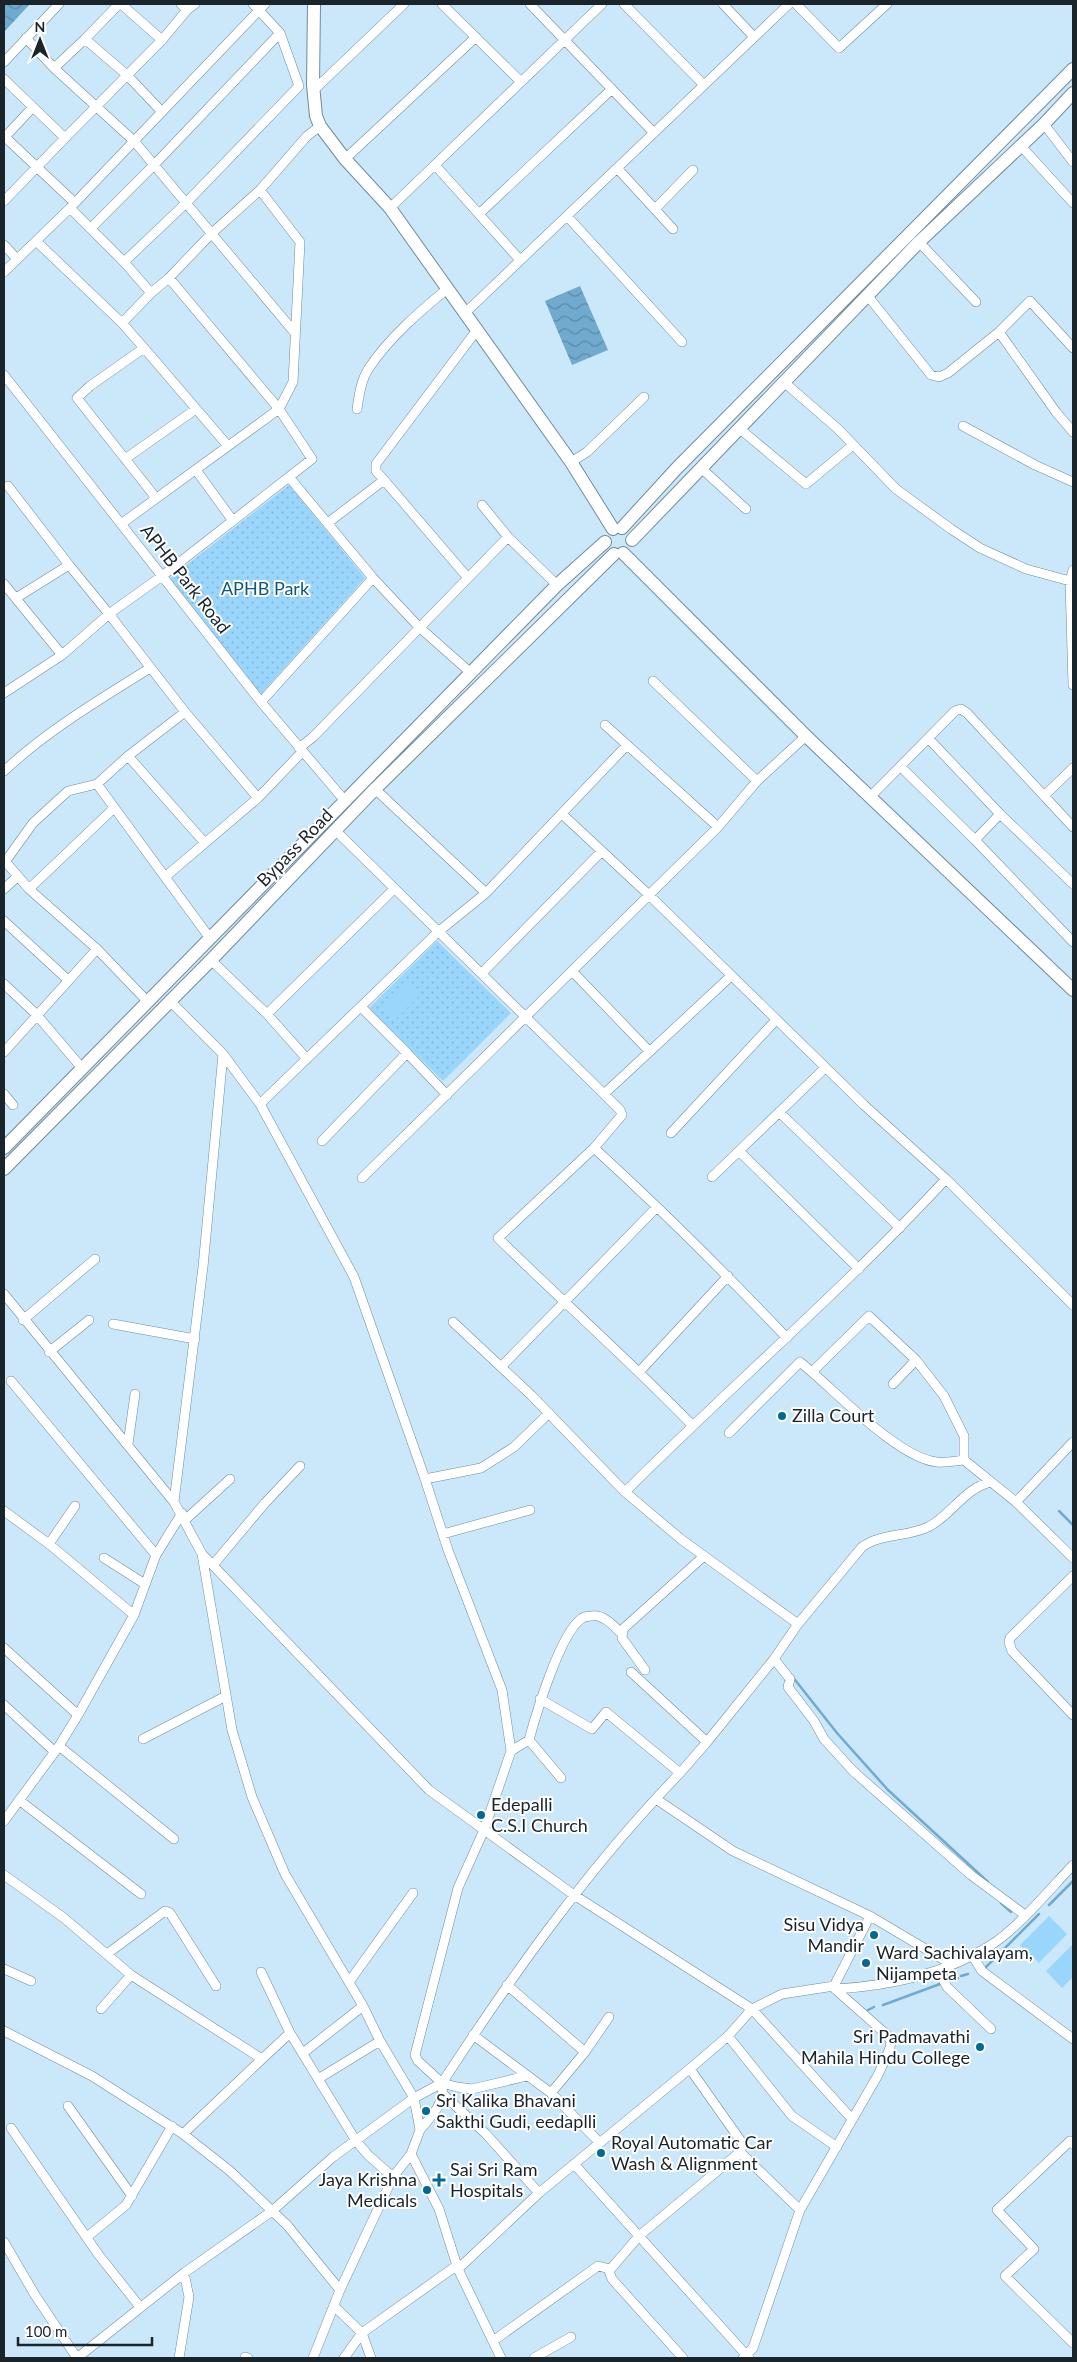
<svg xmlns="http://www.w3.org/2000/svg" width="1077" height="2362" viewBox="0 0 1077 2362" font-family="Lato,sans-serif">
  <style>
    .park { fill: url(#park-dots) }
    .garden { fill: #9ad5fb }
    .water { fill: url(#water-waves) }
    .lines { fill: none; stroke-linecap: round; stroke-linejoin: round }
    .stream { stroke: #70aacf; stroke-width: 2.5 }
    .street-casing { stroke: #708b9c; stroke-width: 10 }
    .secondary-casing { stroke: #708b9c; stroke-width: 14 }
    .street { stroke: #fff; stroke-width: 9 }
    .secondary { stroke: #fff; stroke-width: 12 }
    .poi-dot { fill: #006996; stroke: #fff; stroke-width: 2 }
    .labels { text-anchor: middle; stroke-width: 4; stroke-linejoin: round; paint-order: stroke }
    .street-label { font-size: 18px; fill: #19242b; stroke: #fff }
    .park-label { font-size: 18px; fill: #0e587c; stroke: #fff }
    .poi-label { font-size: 18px; fill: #19242b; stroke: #fff; text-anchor: start }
  </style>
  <defs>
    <pattern id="park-dots" width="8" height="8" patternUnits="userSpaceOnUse" patternTransform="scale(1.25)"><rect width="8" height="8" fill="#9ad5fb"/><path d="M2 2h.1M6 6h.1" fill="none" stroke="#84b7d7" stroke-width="1.8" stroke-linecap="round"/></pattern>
    <pattern id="water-waves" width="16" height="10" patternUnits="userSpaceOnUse" patternTransform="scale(1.25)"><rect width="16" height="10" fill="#70aacf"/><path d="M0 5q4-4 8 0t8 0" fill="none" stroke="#5b8aa8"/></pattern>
  </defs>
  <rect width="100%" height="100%" fill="#cbe8fb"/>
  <path class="park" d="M289,485L365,578L261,694L170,578Z
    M437,941L511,1013L443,1081L369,1008Z"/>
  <path class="garden" d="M404,982L418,997L394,1021L380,1006Z
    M1049,1916L1067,1934L1039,1963L1020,1945Z
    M1073,1944V1977L1062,1988L1046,1971Z"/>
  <path class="water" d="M4,4H30L4,32Z
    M580,286L608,350L572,365L545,301Z"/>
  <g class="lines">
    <path class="stream" d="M1059,1511L1073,1525
      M792,1676L837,1733L888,1790L988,1882
      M1001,1903L1011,1912
      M1049,1905L1073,1881
      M985,1968L1039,1914
      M945,1971L950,1980
      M961,1976L968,1974
      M950,1980L958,1978
      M883,2005L940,1984
      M868,2010L874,2007"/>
    <defs>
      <path id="street" d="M119,4L85,39L127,75L162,112
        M181,4L187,10L195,4
        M442,4L521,82
        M530,4L654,133
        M624,4L704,85
        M723,4L754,37
        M796,4L839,48L887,4
        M26,38L54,68L134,141L295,333
        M162,40L187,10
        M4,62L59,4
        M54,68L85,39
        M4,79L65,138L162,40L121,4
        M314,90L404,4
        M1044,124L1073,162
        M5,137L33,107
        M4,138L5,137L75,203
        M1021,146L1073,203
        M345,159L476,37
        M435,165L520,260
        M617,168L673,229
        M4,201L65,138
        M70,208L124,262L151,293L169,278L279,409L121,524
        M390,208L602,4
        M655,209L693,170
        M479,214L612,89
        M567,216L682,342
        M91,228L154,165L280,33
        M36,241L122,323L144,348L90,386L77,398L156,498
        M919,242L976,302
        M4,245L17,259
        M124,262L185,204L299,86L280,33L253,4
        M4,272L70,208L265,4
        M169,278L211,234L260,190L307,136L320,126
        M867,295L931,375L939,377L948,373L999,332L1030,301L1073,348
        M464,314L789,4
        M122,323L151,293
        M999,332L1056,412L1073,432
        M144,348L228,446
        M4,375L261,702L345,801
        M785,383L838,429L896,489L951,529L980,548L1026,569L1070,581
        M357,409C359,395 361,380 369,368C389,338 419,312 447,289
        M963,426L1035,465L1073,482
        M740,429L806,484L853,445
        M125,459L196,409
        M571,462L587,452L644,397
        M701,468L746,509
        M196,470L233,521
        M289,477L373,578L419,627L471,673
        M8,486L69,565L16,598
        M482,505L508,537L557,585
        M329,522L384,480
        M69,565L109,614L162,576L312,459L279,409L293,382L300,242L260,190
        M1073,570L1070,581L1073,685
        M468,578L384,480L376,471V464L477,330
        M4,584L62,655L109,614L185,712
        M653,681L757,781
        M4,693L62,655
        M261,702L373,578
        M605,725L718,827
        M929,739L1000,814L1073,884
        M299,748L313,737L508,537
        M128,756L204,842
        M901,767L975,840L1073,942
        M4,771C48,730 99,700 150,668
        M871,796L955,711L961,709L967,713L1073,827
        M1044,796L1073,768
        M258,798L185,712L128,756L97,784L165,877L258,798L302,752
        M562,814L649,895L864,1105L946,1179L1073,1305
        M335,830L604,1094
        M975,840L1000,814
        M4,860L29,889L97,949L148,1002
        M5,862L33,823L68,791L97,784
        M165,877L209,937
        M4,889L17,877
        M29,889L113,809
        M486,893L627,745
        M4,921L68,980
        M211,960L267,1014L394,889
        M572,971L649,1051
        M482,973L601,852
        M4,984L36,1014L81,1067
        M170,1001L223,1054L260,1104L354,1277L425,1479L448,1550L502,1690L511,1751L484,1830L458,1888L415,2055L418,2061L442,2083L457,2087L472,2089L527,2076
        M361,1007L407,1053
        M267,1014L307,1059
        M4,1052L97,949
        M4,1094L13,1105
        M260,1104L438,932L486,893L375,789
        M779,1112L900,1228
        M671,1133L776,1020
        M322,1141L407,1053L447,1095
        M594,1148L622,1115L620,1110L604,1094L731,976
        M739,1151L859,1269
        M712,1177L825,1068
        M362,1178L718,827L757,781L806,736
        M4,1294L174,1502L202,1554L232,1730L252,1797L285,1874L363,2006L380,2041L414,2098L420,2130L411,2154L439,2209L458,2269L501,2358
        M23,1320L95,1259
        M453,1322L531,1395L625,1492L682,1540L798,1624
        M113,1324L195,1339
        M49,1352L89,1320
        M501,1367L657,1207
        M640,1371L728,1276
        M812,1372L869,1316L916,1360L944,1396L964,1436V1460L1016,1502L1073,1558
        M11,1381L156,1555
        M893,1384L916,1360
        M692,1425C629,1360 562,1301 498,1238L594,1148C661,1209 725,1273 787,1338
        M729,1433L800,1362C833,1388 897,1458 937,1462C945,1463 955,1461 964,1460
        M128,1444L135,1394
        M425,1479L481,1468L514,1447L549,1413
        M625,1492C731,1386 844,1289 946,1179
        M174,1502L203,1267L223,1054
        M1016,1502L1073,1442
        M4,1511L49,1544L134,1615L156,1555L182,1513
        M185,1520L230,1479
        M443,1534L530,1510
        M49,1544L75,1506
        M202,1554L429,1790L574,1895L752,2009L782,1994L834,1986L835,1989C889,1986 945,1974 991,1945C1018,1928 1050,1889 1073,1865
        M104,1558L145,1584
        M213,1565L265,1503L300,1466
        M1073,1576L1010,1638L1009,1642L1012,1651L1073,1715
        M4,1648L78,1715L134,1615
        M774,1659L790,1679L788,1687L814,1721L824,1739L853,1771L971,1875L1025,1915
        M645,1670L622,1638L623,1629L704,1556
        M540,1699L592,1729L606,1712L680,1773L707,1742L631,1672
        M4,1705L55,1752
        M143,1739L226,1696
        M529,1740C536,1714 560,1634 581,1619C583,1617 589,1616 592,1616C603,1614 614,1626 621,1633
        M707,1742L774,1659L798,1624L862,1547C881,1533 908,1537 928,1527C951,1516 964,1488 991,1482
        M59,1746L78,1715
        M511,1751L529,1740L561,1778
        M656,1799L733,1851L870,1916L951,1964
        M19,1800L141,1894
        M4,1821L59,1746L174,1839
        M4,1875L64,1918L131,1975L262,2059L183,2134
        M107,1954L165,1911L170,1913L216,1986
        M972,1955L982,1971L1073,2039
        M4,1969L31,1981
        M938,1970L947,1987L991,2029
        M261,1972L290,2033L356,2141L369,2156L393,2177
        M349,1982L413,1893
        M507,1985L585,2052L609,2017
        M834,1986L870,1916
        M101,2009L131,1975
        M4,2031L92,2076L183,2134L230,2171L287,2225L340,2290
        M473,2035L551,2093L599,2142
        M728,2036L792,2116L837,2147
        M303,2053L363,2006
        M262,2059L290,2033
        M690,2069L743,2144L740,2152
        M318,2079L380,2041
        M551,2093L585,2052
        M444,2095L486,2134L539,2193
        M68,2106L132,2196
        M11,2128L98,2254L140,2307
        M420,2130C432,2115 445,2104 442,2083C513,1974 589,1867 680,1773
        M1073,2144L1070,2141L997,2210L1034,2249L1005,2276L1073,2343
        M574,2164L749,2358
        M800,2210L878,2075L890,2048L891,2041L886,2034L835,1989
        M87,2237L126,2205L172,2126
        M4,2242L35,2295L77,2358
        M458,2269L539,2193L699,2061L728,2036L752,2009L852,2119
        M335,2307L362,2333L371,2358
        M493,2341L598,2266L610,2269
        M245,2357L248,2358
        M77,2358L184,2273L272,2211L333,2157L414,2098L442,2083
        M179,2358L189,2297L184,2273
        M313,2358L340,2290L393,2177L411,2154
        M344,2358L362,2333L456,2266
        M534,2358L571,2337
        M683,2358L612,2279L609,2271L639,2236L740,2152L800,2210L753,2348L743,2358"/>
      <path id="secondary" d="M314,4L313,85L316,116L320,126L345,159L390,208L571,462L613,529
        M622,528L677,468L1073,69
        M632,540L919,242L1044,124L1073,93
        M623,553L806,736L1073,990
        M4,1148L557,585L605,542
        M4,1169L211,960L375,789L614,554"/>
    </defs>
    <use href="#street" class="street-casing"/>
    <use href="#secondary" class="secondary-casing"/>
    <use href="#street" class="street"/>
    <use href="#secondary" class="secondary"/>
  </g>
  <g class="poi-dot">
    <circle cx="782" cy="1416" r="5"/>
    <circle cx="481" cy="1815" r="5"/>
    <circle cx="874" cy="1935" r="5"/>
    <circle cx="866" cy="1963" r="5"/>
    <circle cx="980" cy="2047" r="5"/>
    <circle cx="426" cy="2111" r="5"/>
    <circle cx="601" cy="2153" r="5"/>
    <path d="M436.5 2172.5h5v5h5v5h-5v5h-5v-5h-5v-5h5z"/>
    <circle cx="427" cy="2190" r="5"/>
  </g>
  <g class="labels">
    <g class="street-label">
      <text transform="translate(185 579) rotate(52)" y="6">APHB Park Road</text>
      <text transform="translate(295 848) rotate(-46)" y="6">Bypass Road</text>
    </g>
    <g class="park-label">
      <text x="265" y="595">APHB Park</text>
    </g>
    <g class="poi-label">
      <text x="792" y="1422">Zilla Court</text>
      <text x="491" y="1811">Edepalli<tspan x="491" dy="21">C.S.I Church</tspan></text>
      <text x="864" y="1931" text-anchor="end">Sisu Vidya<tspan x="864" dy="21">Mandir</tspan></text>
      <text x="876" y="1959">Ward Sachivalayam,<tspan x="876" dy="21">Nijampeta</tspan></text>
      <text x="970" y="2043" text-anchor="end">Sri Padmavathi<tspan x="970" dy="21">Mahila Hindu College</tspan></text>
      <text x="436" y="2107">Sri Kalika Bhavani<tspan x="436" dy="21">Sakthi Gudi, eedaplli</tspan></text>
      <text x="611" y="2149">Royal Automatic Car<tspan x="611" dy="21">Wash &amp; Alignment</tspan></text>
      <text x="450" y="2176">Sai Sri Ram<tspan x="450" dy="21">Hospitals</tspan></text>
      <text x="417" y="2186" text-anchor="end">Jaya Krishna<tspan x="417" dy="21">Medicals</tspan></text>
    </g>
  </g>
  <rect width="1077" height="2362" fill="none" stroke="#19242b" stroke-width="10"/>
  <g transform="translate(40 40)" stroke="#ffffff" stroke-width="4" paint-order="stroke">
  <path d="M0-4L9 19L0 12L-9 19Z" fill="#19242b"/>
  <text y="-8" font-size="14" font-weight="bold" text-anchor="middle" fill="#19242b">N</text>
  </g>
  <path d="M18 2337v8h134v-8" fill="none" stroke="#19242b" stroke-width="2.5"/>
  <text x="25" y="2337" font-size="15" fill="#19242b" stroke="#ffffff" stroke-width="4" paint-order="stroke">100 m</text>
</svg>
